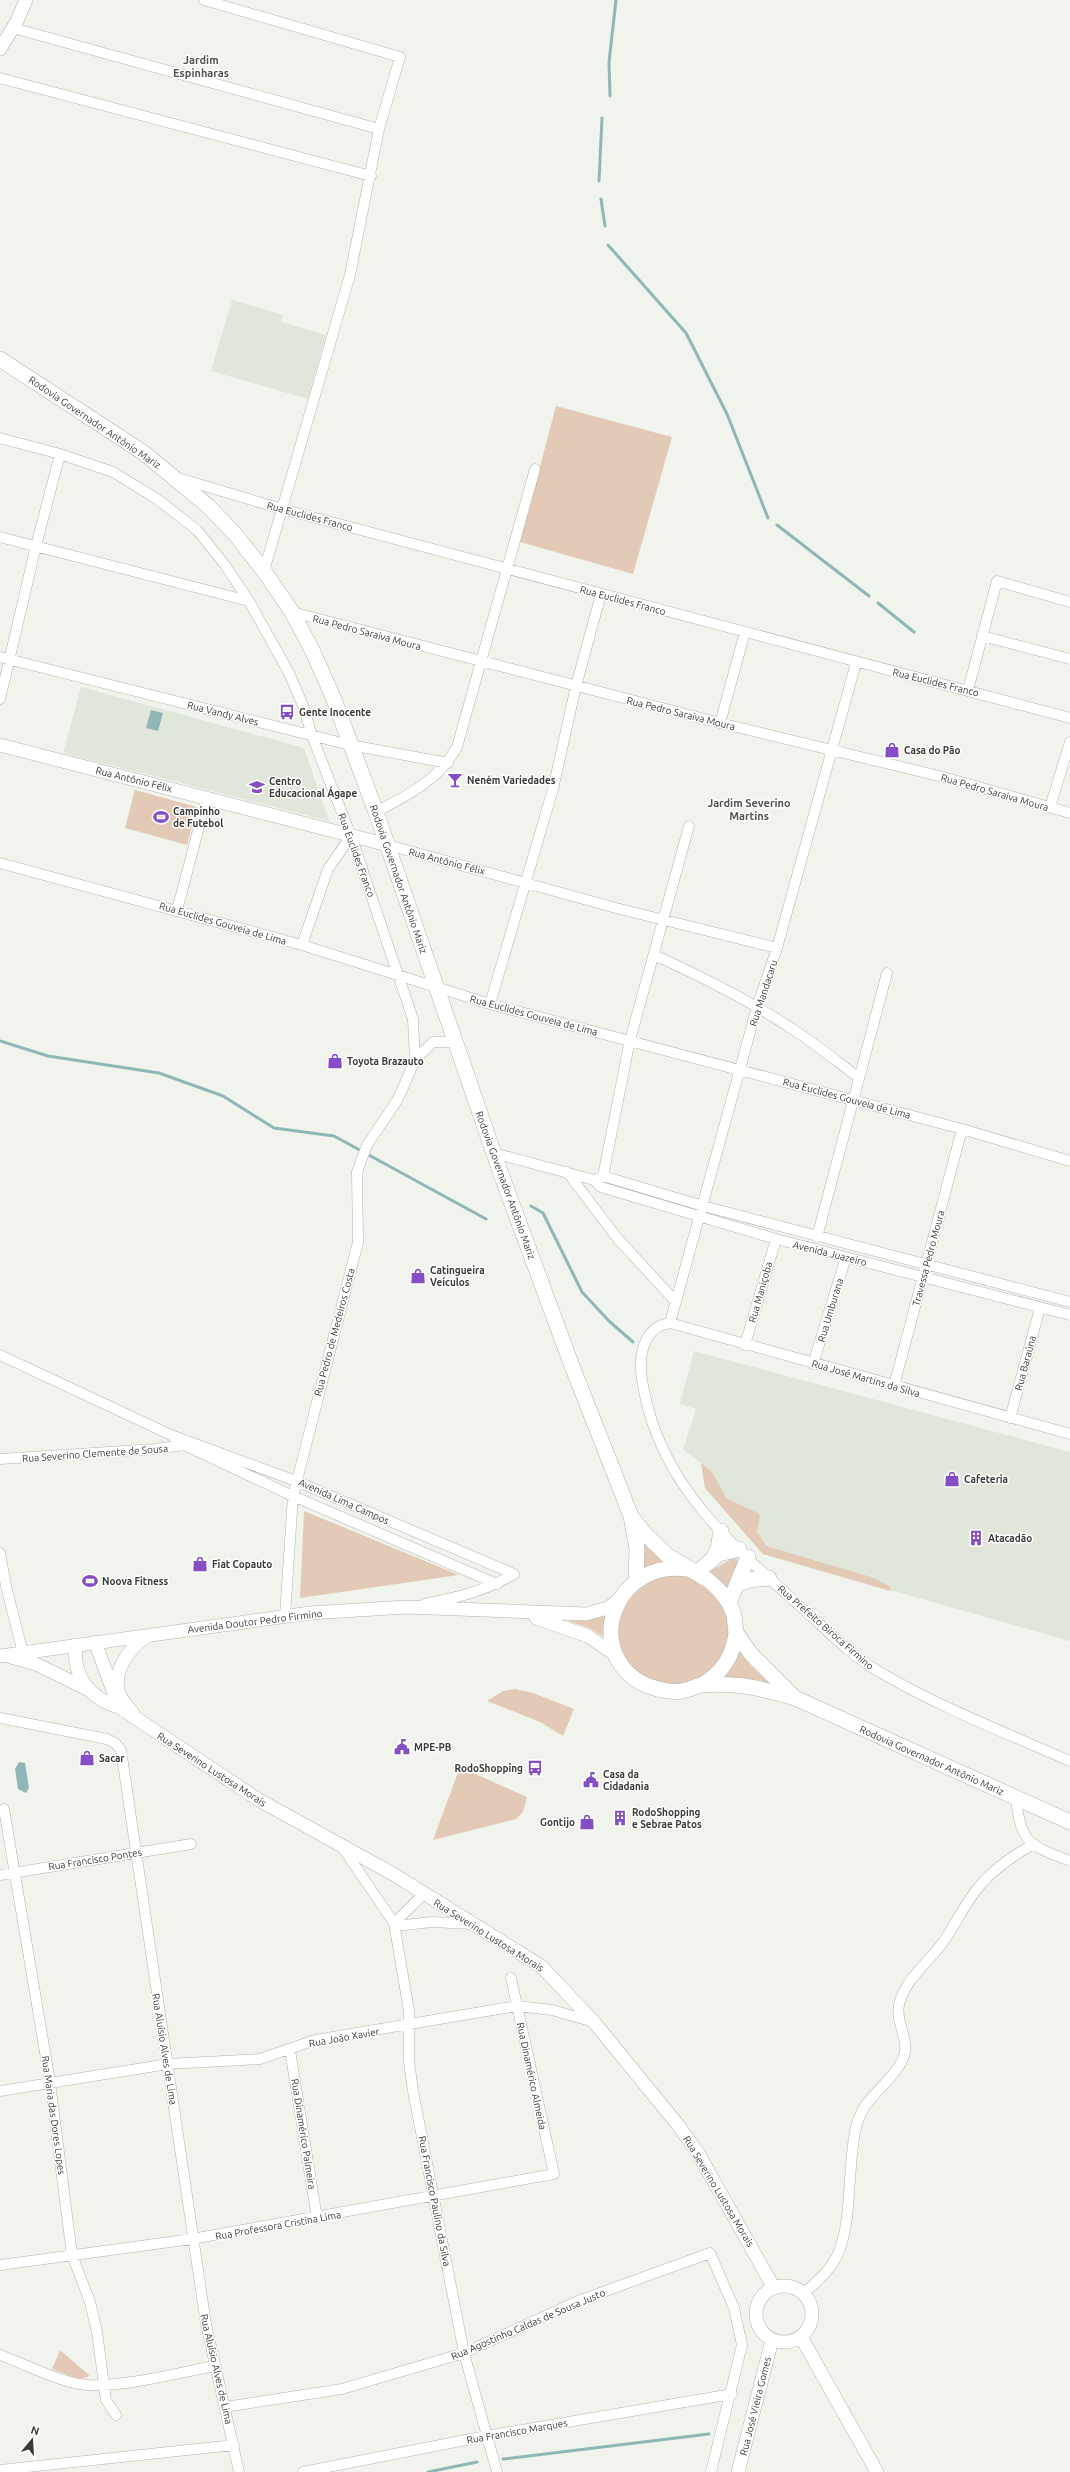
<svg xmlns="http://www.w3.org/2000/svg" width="1070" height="2472" viewBox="0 0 1070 2472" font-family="Ubuntu,sans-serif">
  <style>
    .built { fill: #e0e7da }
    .green { fill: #e3cab6 }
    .water { fill: #90b7b7 }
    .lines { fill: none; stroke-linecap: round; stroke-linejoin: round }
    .stream { stroke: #90b7b7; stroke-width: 3 }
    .minor-casing { stroke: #b0b4ad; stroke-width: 11 }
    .major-casing { stroke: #b0b4ad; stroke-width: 14 }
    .highway-casing { stroke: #b0b4ad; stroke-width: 16 }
    .minor { stroke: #fff; stroke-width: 10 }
    .major { stroke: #fff; stroke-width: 13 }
    .highway { stroke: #fff; stroke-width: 15 }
    .labels { text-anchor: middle; stroke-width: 3; stroke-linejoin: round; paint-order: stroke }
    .street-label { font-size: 10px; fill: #393a38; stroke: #fff }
    .poi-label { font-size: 10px; font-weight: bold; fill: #393a38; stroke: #fff; text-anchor: start }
    .neighbourhood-label { font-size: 11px; font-weight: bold; fill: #51544e; stroke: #fff }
  </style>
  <rect width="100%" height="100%" fill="#f0f4ed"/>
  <path class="built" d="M232,300L283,315L281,322L326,335L308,399L211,371Z
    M81,687L304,748L329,821L63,753Z
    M694,1351L1070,1452V1641L763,1554L705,1488L701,1463L683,1450L696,1409L680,1404Z"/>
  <path class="green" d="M556,406L672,437L633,574L520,542Z
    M135,790L197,807L187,845L125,828Z
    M701,1463L712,1472L727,1499L758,1513L760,1516L757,1531L766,1546L871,1577L891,1587L890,1591L763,1554L705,1488Z
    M304,1511L459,1575L300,1598Z
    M638,1532L671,1563L654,1565L641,1571Z
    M733,1558L737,1559L738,1564L728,1591L707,1573Z
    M618 1630a55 55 0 1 1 110 0a55 55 0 1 1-110 0Z
    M607,1616L606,1638L589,1628L568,1621L591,1619Z
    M739,1648L749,1664L768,1682L745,1678L721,1680L730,1670Z
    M515,1689L533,1693L574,1709L563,1736L540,1722L487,1701L503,1691Z
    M460,1767L527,1797L523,1812L516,1819L433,1840Z
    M60,2350L89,2375L88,2377L79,2379L52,2369Z"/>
  <path class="water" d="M151,710L163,713L158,731L146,728Z
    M19,1762L25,1763L29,1788L26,1793L18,1789L15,1769Z"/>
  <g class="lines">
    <path class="stream" d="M610,96L609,62L616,0
      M599,181L602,118
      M601,199L605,226
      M608,245L686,333L727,414L768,518
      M777,525L869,596
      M878,603L914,632
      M0,1041L48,1056L159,1073L223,1096L274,1128L334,1136L486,1219
      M531,1206L543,1213L582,1292L609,1321L633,1342
      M503,2459L709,2434
      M428,2472L477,2462"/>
    <defs>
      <path id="minor" d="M204,0L400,57L379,129L350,275L264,571
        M13,28L379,129
        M0,78L371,176
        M0,438L60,454L113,472L157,499L197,530L225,565L249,601L289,673L304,708L312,736L351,836L413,1019L415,1060L398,1099L367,1145L357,1172L358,1242L293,1496L285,1616
        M178,478L282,509L1070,718
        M0,537L249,601
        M292,612L720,723L943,777L1070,813
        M982,636L1070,659
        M0,657L350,745L448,763
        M968,690L997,581L1070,602
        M0,699L36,546L60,454
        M720,723L745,632
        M1050,807L1070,742
        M376,812C408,795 439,780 457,747L535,469
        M388,845L616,908L777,948
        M0,863L302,945L490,1004L962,1129L1070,1161
        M177,910L207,797
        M302,945L328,869L351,836
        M654,955C703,977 751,1001 797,1032C818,1046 838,1062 858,1077
        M490,1004L553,789L576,686L601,594
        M415,1060L433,1042H456
        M494,1153L594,1180L601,1187L776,1239L1070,1315
        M567,1172L618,1239L676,1302
        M603,1176L630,1040L689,826
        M594,1180L603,1176L703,1206L1070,1302
        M817,1237L887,973
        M670,1323L757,1007L777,948L856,663
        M745,1345L776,1239
        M0,1355L171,1435L296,1481L514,1574
        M813,1364L846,1257
        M894,1386L962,1129
        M1010,1418L1040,1308
        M1070,1434L670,1323C648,1326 640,1347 641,1368C641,1381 645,1395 648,1408C671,1495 737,1549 801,1607C825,1628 850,1655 878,1671C939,1707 1006,1733 1070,1761
        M174,1438L182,1444L293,1496L497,1584
        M0,1459L155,1449L177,1446L185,1440
        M0,1553L6,1586L23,1653
        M424,1604C455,1598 486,1591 514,1574
        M0,1718L107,1739L115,1743L121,1750L206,2324L239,2472
        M1016,1798C1021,1844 1029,1845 1070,1861
        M4,1809L50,2082L72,2255L90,2302L97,2332L106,2400L116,2415
        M342,1847L394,1923L409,2011V2061L413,2091L464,2353L497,2472
        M0,1875L191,1844
        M394,1923L424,1894
        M395,1926L432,1922L472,1924
        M290,2050L317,2218
        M0,2091L168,2064L260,2059L315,2040L517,2006L552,2010L594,2022
        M0,2265L192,2239L554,2174L511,1978
        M803,2294C816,2282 829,2272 837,2256C853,2223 847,2165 856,2127C863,2096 890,2086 903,2059C911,2041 895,2023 899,2005C904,1980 929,1962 944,1941C957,1922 968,1897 984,1881C998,1866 1014,1855 1032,1845
        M0,2355C25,2364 61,2383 87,2385C125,2387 177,2373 214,2366
        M225,2407L342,2389L464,2353L578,2301L710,2253L734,2308L742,2345L711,2472
        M0,2470L234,2445
        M303,2472L486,2436L732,2394"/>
      <path id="major" d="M0,49L17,21L26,0
        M0,745L388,845
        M536,1618L588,1636L617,1656
        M95,1642L115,1696
        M76,1645C72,1676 90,1699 119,1707L259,1800L393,1874L541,1966L594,2022L678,2125L698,2153L774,2288
        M0,1656L310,1613L406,1607L586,1614L608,1608L618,1600
        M11,1657L36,1664L89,1690
        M133,1713C129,1708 124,1703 121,1698C109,1676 128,1649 146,1637
        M756 2314a28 28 0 1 1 56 0a28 28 0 1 1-56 0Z
        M801,2337L877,2472
        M738,2472L772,2340"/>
      <path id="highway" d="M0,359L144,453L208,506L235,534L264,571L292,612L313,652L333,697L376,812L501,1174L572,1366L631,1516L637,1549L636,1580
        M633,1519L647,1536L668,1556L708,1580L719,1590L729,1603L734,1615L736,1633L751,1654L793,1696
        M712,1560L718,1549L721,1531
        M686,1569C620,1559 582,1643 638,1681C650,1688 668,1693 682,1691C689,1690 695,1686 702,1685C712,1684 723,1684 733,1685C754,1686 775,1692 795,1698L1070,1822
        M696,1573L719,1554L739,1549
        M738,1584L749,1580L769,1578
        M729,1603L748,1557
        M702,1685C722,1673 733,1657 736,1633"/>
    </defs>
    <use href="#minor" class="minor-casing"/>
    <use href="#major" class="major-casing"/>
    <use href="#highway" class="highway-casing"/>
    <use href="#minor" class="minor"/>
    <use href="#major" class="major"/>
    <use href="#highway" class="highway"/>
  </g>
  <defs>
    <symbol id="bus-bare" viewBox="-9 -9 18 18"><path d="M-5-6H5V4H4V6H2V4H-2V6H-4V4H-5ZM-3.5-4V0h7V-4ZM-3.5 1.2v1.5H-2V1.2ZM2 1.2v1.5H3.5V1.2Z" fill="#854ec6" stroke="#fff" stroke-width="2.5" paint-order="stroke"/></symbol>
    <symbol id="shop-bare" viewBox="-9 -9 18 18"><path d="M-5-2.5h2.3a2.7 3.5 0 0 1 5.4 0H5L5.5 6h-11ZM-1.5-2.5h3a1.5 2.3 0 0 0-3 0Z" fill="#854ec6" stroke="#fff" stroke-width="2.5" paint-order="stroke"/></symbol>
    <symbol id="bar-bare" viewBox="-9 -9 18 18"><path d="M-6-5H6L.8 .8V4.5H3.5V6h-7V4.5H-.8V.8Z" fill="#854ec6" stroke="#fff" stroke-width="2.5" paint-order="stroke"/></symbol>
    <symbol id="school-bare" viewBox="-9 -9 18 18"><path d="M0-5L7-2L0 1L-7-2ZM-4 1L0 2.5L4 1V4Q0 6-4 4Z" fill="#854ec6" stroke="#fff" stroke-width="2.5" paint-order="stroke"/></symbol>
    <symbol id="stadium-bare" viewBox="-9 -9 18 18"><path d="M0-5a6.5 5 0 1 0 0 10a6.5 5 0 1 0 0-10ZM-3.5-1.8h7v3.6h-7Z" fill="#854ec6" stroke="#fff" stroke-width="2.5" paint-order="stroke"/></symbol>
    <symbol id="building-bare" viewBox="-9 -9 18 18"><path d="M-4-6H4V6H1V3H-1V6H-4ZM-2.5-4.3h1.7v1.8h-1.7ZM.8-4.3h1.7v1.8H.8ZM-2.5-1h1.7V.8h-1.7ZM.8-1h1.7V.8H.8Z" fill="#854ec6" stroke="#fff" stroke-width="2.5" paint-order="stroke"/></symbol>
    <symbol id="civic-bare" viewBox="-9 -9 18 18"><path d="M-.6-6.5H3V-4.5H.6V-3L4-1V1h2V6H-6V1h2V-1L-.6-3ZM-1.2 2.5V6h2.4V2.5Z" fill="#854ec6" stroke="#fff" stroke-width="2.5" paint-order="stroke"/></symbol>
  </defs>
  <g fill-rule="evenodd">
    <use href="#bus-bare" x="276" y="701" width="22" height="22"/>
    <use href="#shop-bare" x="881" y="739" width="22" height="22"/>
    <use href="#bar-bare" x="444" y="769" width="22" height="22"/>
    <use href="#school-bare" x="246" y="776" width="22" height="22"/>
    <use href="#stadium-bare" x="150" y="806" width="22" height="22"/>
    <use href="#shop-bare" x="324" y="1050" width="22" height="22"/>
    <use href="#shop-bare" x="407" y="1265" width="22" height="22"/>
    <use href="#shop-bare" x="941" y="1468" width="22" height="22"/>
    <use href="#building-bare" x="965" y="1527" width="22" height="22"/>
    <use href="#shop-bare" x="189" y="1553" width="22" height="22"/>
    <use href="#stadium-bare" x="79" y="1570" width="22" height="22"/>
    <use href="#civic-bare" x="391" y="1736" width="22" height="22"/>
    <use href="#shop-bare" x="76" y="1747" width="22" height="22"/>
    <use href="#bus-bare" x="524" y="1757" width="22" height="22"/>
    <use href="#civic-bare" x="580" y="1769" width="22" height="22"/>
    <use href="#building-bare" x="609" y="1807" width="22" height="22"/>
    <use href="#shop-bare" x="576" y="1811" width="22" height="22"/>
  </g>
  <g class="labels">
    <g class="street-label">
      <text transform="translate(95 422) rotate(34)" y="4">Rodovia Governador Antônio Mariz</text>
      <text transform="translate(310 516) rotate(15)" y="4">Rua Euclides Franco</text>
      <text transform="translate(623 600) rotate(15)" y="4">Rua Euclides Franco</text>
      <text transform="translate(367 632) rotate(15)" y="4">Rua Pedro Saraiva Moura</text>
      <text transform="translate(936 682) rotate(14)" y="4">Rua Euclides Franco</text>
      <text transform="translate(223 713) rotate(14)" y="4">Rua Vandy Alves</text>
      <text transform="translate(681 713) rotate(14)" y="4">Rua Pedro Saraiva Moura</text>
      <text transform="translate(134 779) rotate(14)" y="4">Rua Antônio Félix</text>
      <text transform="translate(995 792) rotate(16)" y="4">Rua Pedro Saraiva Moura</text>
      <text transform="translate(357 855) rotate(70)" y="4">Rua Euclides Franco</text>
      <text transform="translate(447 861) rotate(15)" y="4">Rua Antônio Félix</text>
      <text transform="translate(399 879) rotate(71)" y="4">Rodovia Governador Antônio Mariz</text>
      <text transform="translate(223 923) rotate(16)" y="4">Rua Euclides Gouveia de Lima</text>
      <text transform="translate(763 993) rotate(-72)" y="4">Rua Mandacaru</text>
      <text transform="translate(534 1015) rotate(15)" y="4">Rua Euclides Gouveia de Lima</text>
      <text transform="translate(847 1098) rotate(15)" y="4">Rua Euclides Gouveia de Lima</text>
      <text transform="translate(506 1185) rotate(70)" y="4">Rodovia Governador Antônio Mariz</text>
      <text transform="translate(830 1253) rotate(14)" y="4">Avenida Juazeiro</text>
      <text transform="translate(928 1258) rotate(-75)" y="4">Travessa Pedro Moura</text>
      <text transform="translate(760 1292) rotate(-74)" y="4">Rua Maniçoba</text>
      <text transform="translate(830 1310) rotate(-73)" y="4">Rua Umburana</text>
      <text transform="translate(334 1332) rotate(-75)" y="4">Rua Pedro de Medeiros Costa</text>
      <text transform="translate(1025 1363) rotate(-75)" y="4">Rua Baraúna</text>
      <text transform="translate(866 1378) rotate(16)" y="4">Rua José Martins da Silva</text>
      <text transform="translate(95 1453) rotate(-4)" y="4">Rua Severino Clemente de Sousa</text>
      <text transform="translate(344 1501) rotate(24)" y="4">Avenida Lima Campos</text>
      <text transform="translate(255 1621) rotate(-7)" y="4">Avenida Doutor Pedro Firmino</text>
      <text transform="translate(826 1627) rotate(41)" y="4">Rua Prefeito Biroca Firmino</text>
      <text transform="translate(932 1760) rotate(24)" y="4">Rodovia Governador Antônio Mariz</text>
      <text transform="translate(212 1769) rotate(33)" y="4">Rua Severino Lustosa Morais</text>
      <text transform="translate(95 1859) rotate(-9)" y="4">Rua Francisco Pontes</text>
      <text transform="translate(489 1935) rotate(32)" y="4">Rua Severino Lustosa Morais</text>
      <text transform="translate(344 2037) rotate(-10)" y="4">Rua João Xavier</text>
      <text transform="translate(165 2049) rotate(81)" y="4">Rua Aluísio Alves de Lima</text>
      <text transform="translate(532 2076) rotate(78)" y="4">Rua Dinamérico Almeida</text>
      <text transform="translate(54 2115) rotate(82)" y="4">Rua Maria das Dores Lopes</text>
      <text transform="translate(304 2134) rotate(81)" y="4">Rua Dinamérico Palmeira</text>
      <text transform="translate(719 2191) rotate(59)" y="4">Rua Severino Lustosa Morais</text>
      <text transform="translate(435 2201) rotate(79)" y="4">Rua Francisco Paulino da Silva</text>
      <text transform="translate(278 2225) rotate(-10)" y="4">Rua Professora Cristina Lima</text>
      <text transform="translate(528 2324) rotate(-23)" y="4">Rua Agostinho Caldas de Sousa Justo</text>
      <text transform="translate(217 2369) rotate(77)" y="4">Rua Aluísio Alves de Lima</text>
      <text transform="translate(755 2406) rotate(-76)" y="4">Rua José Vieira Gomes</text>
      <text transform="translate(517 2431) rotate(-10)" y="4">Rua Francisco Marques</text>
    </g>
    <g class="poi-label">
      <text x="299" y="716">Gente Inocente</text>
      <text x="904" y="754">Casa do Pão</text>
      <text x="467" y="784">Neném Variedades</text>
      <text x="269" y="785">Centro<tspan x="269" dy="12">Educacional Ágape</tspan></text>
      <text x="173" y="815">Campinho<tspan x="173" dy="12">de Futebol</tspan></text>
      <text x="347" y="1065">Toyota Brazauto</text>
      <text x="430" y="1274">Catingueira<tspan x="430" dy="12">Veículos</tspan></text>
      <text x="964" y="1483">Cafeteria</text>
      <text x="988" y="1542">Atacadão</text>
      <text x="212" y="1568">Fiat Copauto</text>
      <text x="102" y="1585">Noova Fitness</text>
      <text x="414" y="1751">MPE-PB</text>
      <text x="99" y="1762">Sacar</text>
      <text x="523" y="1772" text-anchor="end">RodoShopping</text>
      <text x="603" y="1778">Casa da<tspan x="603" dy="12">Cidadania</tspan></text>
      <text x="632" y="1816">RodoShopping<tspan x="632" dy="12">e Sebrae Patos</tspan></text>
      <text x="575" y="1826" text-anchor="end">Gontijo</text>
    </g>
    <g class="neighbourhood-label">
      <text x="201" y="64">Jardim<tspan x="201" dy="13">Espinharas</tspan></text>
      <text x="749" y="807">Jardim Severino<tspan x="749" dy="13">Martins</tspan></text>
    </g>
  </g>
  <g transform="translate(32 2440) rotate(18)" stroke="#ffffff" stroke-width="3" paint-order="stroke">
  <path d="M0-3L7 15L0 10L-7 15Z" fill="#393a38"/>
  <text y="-6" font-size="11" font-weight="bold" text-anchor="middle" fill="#393a38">N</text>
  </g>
</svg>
